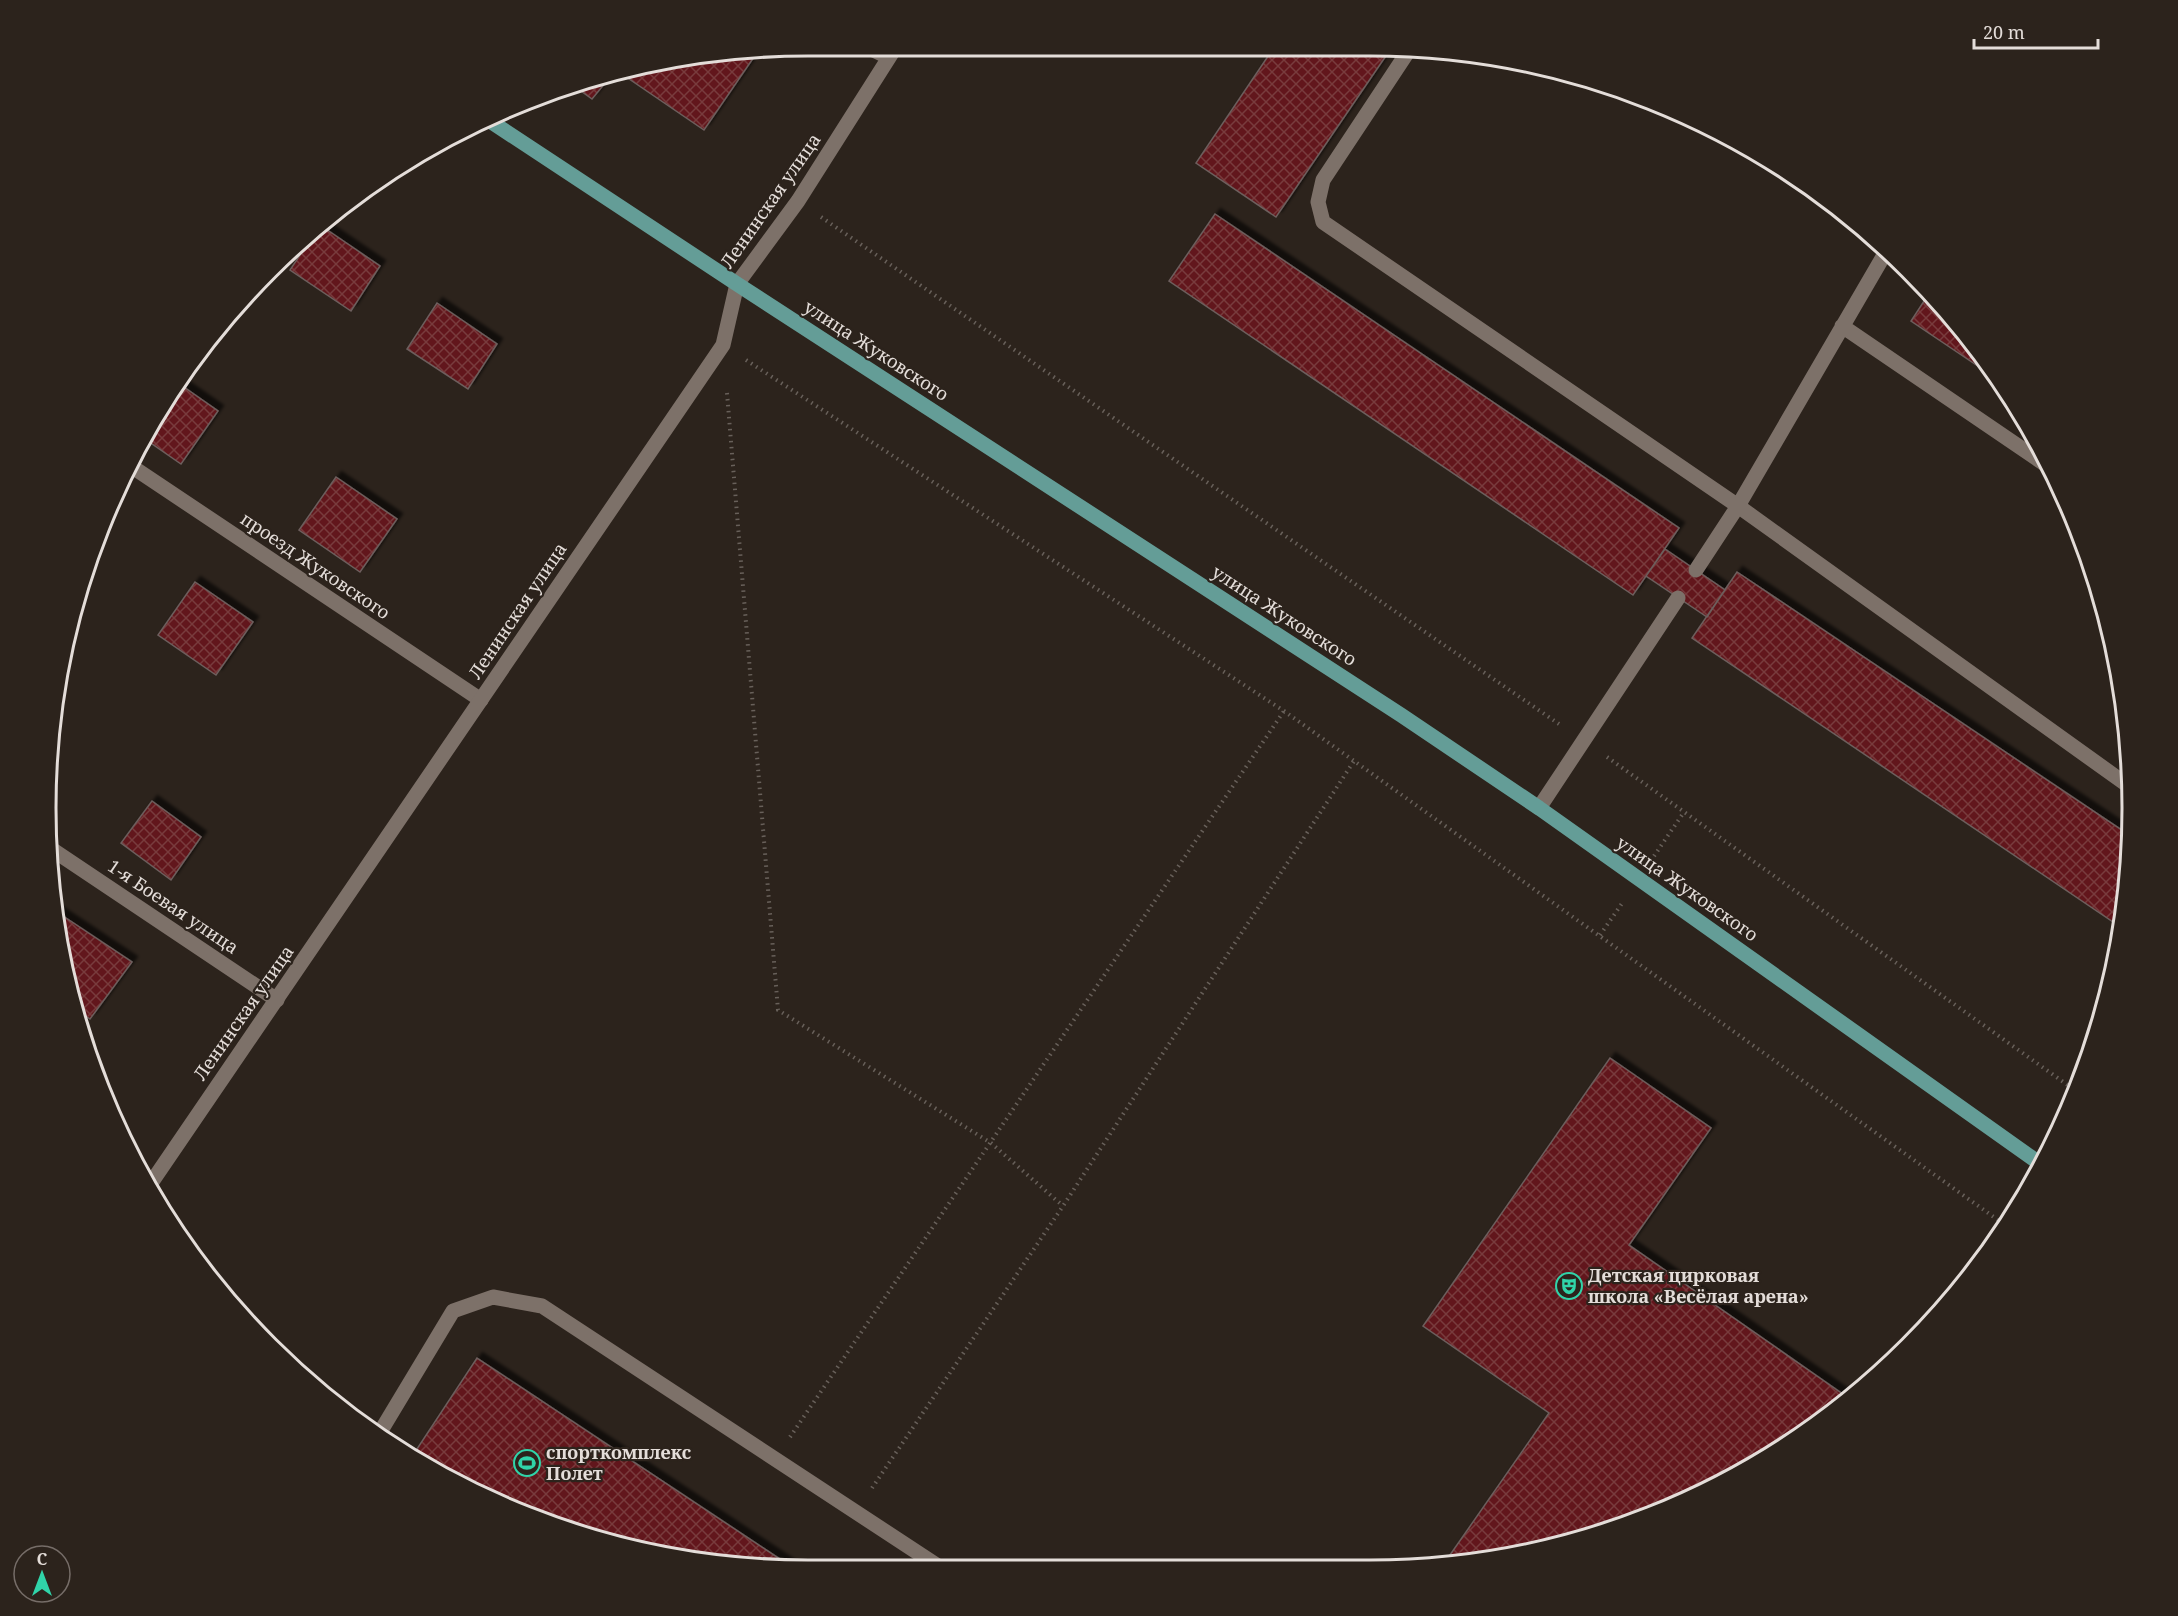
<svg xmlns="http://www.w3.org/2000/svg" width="2178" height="1616" viewBox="0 0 2178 1616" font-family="'Noto Serif',serif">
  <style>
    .building { fill: url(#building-cross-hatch); stroke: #6d5e5d; stroke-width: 1.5; filter: url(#shadow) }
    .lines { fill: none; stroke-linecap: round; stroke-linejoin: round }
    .path { stroke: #68605a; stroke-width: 4; stroke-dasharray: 1.5 4.5; stroke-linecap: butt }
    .service { stroke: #7d7169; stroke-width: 15 }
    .minor { stroke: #7d7169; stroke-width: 15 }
    .tertiary { stroke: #7d7169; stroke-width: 15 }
    .secondary { stroke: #7d7169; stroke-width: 15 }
    .primary { stroke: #649d97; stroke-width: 15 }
    .labels { text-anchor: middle; stroke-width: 4.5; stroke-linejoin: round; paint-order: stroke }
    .street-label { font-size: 18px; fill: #e4ddd9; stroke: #2c231c }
    .poi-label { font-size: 18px; font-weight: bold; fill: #e4ddd9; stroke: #2c231c; text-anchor: start }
    .rim { fill: none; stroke: #e4ddd9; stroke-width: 3 }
  </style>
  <defs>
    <pattern id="building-cross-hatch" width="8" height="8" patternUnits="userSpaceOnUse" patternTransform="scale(1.5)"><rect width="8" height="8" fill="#62191c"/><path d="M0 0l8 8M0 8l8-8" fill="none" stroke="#783a3c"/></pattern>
    <filter id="shadow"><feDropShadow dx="5.5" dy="-5.5" stdDeviation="1.5" flood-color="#0009"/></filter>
  </defs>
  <rect width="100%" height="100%" fill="#2c231c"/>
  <path class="building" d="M1275,46L1392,47L1276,217L1196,163Z
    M748,53L754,57L704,130L616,70Z
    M610,71H615L592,99L574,86Z
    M1215,214L1679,528L1633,595L1169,281Z
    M320,225L380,266L351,311L290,270Z
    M1930,292L1976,344L1997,379L1911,321Z
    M437,303L497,344L468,389L407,349Z
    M181,385L218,411L181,464L145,439Z
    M336,477L397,519L360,572L299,530Z
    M1665,549L1725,590L1707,617L1646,576Z
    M1737,572L2129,835L2126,908L2122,928L1692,638Z
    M195,582L253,622L216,675L158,635Z
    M152,801L201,837L171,880L121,843Z
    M57,912L132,962L90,1019L77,1010Z
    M1610,1058L1711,1128L1629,1245L1850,1399L1834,1414L1662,1513L1470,1564L1443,1565L1549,1413L1423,1326Z
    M477,1358L795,1569H758L610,1545L427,1469L411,1458Z"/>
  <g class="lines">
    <path class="path" d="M821,217L1559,724
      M746,360L1284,711L2005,1225
      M727,393L778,1010L991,1143L1063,1206
      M1607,757L2076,1091
      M1654,856L1684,812
      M1600,935L1623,902
      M790,1437L1284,711
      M872,1488L1063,1206L1354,761"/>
    <path class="service" d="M863,45L888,57
      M1411,47L1323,180L1318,202L1323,222L1738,506L2130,787
      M1842,326L2055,471
      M1696,570L1738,506L1887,250
      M1539,808L1678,598
      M379,1434L453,1311L493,1297L542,1306L941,1568"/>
    <path class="minor" d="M128,464L481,700
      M47,846L277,1000"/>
    <path class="tertiary" d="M147,1189L723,345L737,284"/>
    <path class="secondary" d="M737,284L798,201L897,45"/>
    <path class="primary" d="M490,121L737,284L1401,715L1539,808L2042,1165"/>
  </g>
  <defs>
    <symbol id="theatre-ring" viewBox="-11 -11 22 22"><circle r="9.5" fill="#2c231c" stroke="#30d4a9" stroke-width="1.5"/><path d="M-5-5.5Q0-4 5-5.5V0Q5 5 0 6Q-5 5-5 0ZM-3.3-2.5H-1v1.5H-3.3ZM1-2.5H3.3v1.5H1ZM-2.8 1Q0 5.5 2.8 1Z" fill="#30d4a9"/></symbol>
    <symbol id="stadium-ring" viewBox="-11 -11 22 22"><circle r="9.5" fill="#2c231c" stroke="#30d4a9" stroke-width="1.5"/><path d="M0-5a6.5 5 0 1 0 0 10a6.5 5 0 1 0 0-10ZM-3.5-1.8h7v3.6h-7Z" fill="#30d4a9"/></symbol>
  </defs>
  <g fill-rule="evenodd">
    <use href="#theatre-ring" x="1554" y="1271" width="30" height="30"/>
    <use href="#stadium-ring" x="512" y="1448" width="30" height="30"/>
  </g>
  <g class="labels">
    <g class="street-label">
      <text transform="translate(771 201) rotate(-55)" y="6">Ленинская улица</text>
      <text transform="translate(876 351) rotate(33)" y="6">улица Жуковского</text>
      <text transform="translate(315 566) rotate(34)" y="6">проезд Жуковского</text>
      <text transform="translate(518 611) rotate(-56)" y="6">Ленинская улица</text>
      <text transform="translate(1284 616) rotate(33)" y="6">улица Жуковского</text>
      <text transform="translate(1687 889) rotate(35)" y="6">улица Жуковского</text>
      <text transform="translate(173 907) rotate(34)" y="6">1-я Боевая улица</text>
      <text transform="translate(244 1013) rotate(-55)" y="6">Ленинская улица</text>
    </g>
    <g class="poi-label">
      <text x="1588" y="1282">Детская цирковая<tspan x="1588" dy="21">школа «Весёлая арена»</tspan></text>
      <text x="546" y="1459">спорткомплекс<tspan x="546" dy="21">Полет</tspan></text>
    </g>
  </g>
  <path d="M0 0H2178V1616H0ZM808 56H1370A752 752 0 0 1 2122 808V808A752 752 0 0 1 1370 1560H808A752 752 0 0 1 56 808V808A752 752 0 0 1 808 56Z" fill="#2c231c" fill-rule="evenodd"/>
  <path class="rim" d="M808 56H1370A752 752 0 0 1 2122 808V808A752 752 0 0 1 1370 1560H808A752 752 0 0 1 56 808V808A752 752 0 0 1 808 56Z"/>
  <g transform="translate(42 1574)"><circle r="28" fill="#2c231c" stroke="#766d68" stroke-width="1.5"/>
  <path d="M0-4.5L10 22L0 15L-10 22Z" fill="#30d4a9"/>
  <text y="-9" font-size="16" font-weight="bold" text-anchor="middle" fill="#e4ddd9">С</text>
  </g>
  <path d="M1974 39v9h124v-9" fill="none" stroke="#e4ddd9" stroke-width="3"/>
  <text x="1983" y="39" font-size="18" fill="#e4ddd9" stroke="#2c231c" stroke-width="4.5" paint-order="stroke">20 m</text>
</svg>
